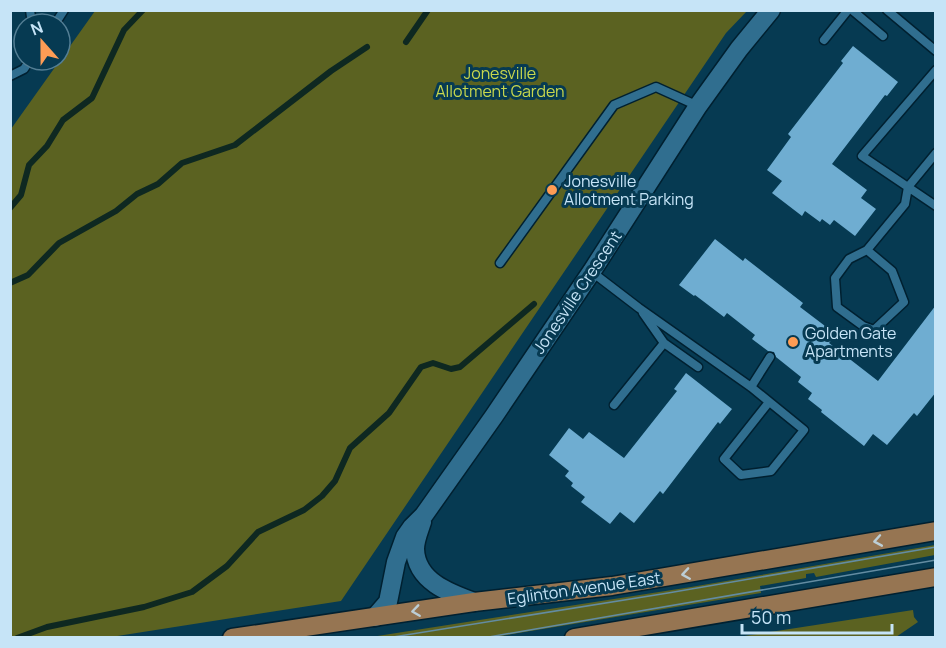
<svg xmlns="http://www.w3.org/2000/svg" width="946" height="648" viewBox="0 0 946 648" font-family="Manrope,sans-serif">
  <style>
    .green { fill: #5b6221 }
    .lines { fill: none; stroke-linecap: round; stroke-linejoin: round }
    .stream { stroke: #0e2821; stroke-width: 6 }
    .building { fill: #6fadd1 }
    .service-casing { stroke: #002030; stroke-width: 11 }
    .tertiary-casing { stroke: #002030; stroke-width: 21 }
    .primary-casing { stroke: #002030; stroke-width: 21 }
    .service { stroke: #306e8f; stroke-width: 8 }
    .tertiary { stroke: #306e8f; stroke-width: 18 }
    .primary { stroke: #967552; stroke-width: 18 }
    .tram { stroke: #638ca2; stroke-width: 1.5 }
    .oneway { stroke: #bcced6 }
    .poi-dot { fill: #fd9c55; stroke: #063a52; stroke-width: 2 }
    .labels { text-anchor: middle; stroke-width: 6; stroke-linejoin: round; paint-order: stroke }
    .park-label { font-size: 16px; fill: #c8d74d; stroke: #063a52 }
    .poi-label { font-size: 16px; fill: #c6e4f7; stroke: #063a52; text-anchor: start }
    .street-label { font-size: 16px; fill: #c6e4f7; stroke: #063a52 }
  </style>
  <rect width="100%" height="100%" fill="#063a52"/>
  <path class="green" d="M95,11H747L726,33L341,601L111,637L11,638V129Z
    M935,545V555L816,577L814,573L806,574V578L760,586L761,593L495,637H371L691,587Z
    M913,610L914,617L918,622L896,637H738Z"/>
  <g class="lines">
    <path class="stream" d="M406,42L428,10
      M10,208L21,195L29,165L47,146L63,120L92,98L124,30L143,10
      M10,283L28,275L59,243L116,211L137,194L158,184L182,163L235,145L331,71L367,47
      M17,638L47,627L144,607L192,592L227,566L258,532L304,510L322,496L335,481L350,448L389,413L421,367L433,363L451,369L460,367L534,304"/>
  </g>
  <path class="building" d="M853,46L898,82L887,96L885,95L832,164L867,190L861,198L876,209L855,236L834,220L830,225L822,219L820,222L805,211L802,216L772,193L782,181L767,170L791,137L788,134L843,63L841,61Z
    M715,239L743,261L745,258L803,303L800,307L829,329L826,332L833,338L829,343L878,381L936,305V392L917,416L914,413L887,445L873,434L864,446L821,412L822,410L808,399L812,393L798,382L801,377L776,357L774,352L768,351L752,339L755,335L727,313L724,317L695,295L694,296L679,285Z
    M686,373L732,409L720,424L718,422L663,494L660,491L634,523L620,512L610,524L581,502L585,497L571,486L573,483L565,476L569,471L549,455L569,428L583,439L589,432L624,458L677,391L674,389Z"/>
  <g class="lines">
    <defs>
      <path id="service" d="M30,10L32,24
        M852,10L883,36
        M887,10L936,51
        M55,24L64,10
        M824,40L848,10
        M936,70L862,156L936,206
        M10,76L24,69L30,60
        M867,250L892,271L904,302L874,330L863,326L837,307L835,278L849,259L867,250L905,204L908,187L936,153
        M500,263L614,105L656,87L698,106
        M592,272L639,308L751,387L804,430L771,471L741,475L724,459L769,402
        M664,343L698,367
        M751,387L770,357
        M614,405L664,343L643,313"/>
      <path id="tertiary" d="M422,522C419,531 415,540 415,549C416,581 449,593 474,602
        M375,617L388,602L396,562L405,537L412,527L424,515L494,416L592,271L698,106L739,49L771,10"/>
      <path id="primary" d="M232,638L474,602L612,586L936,531
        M574,638L936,577"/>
    </defs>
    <use href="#service" class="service-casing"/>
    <use href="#tertiary" class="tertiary-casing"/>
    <use href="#primary" class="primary-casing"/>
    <use href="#service" class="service"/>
    <use href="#tertiary" class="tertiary"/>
    <use href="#primary" class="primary"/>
    <path class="tram" d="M387,638L668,593L936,547
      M483,638L936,560"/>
  </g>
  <defs><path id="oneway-chevron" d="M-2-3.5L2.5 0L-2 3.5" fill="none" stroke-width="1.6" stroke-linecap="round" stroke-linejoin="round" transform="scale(1.5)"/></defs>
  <g class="oneway">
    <use href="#oneway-chevron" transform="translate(878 541) rotate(170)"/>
    <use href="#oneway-chevron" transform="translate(686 574) rotate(171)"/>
    <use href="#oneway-chevron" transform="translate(416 611) rotate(172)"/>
  </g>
  <g class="poi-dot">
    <circle cx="552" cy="190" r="6"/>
    <circle cx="793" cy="342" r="6"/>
  </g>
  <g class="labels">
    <g class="park-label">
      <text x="500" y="79">Jonesville<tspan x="500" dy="18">Allotment Garden</tspan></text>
    </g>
    <g class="poi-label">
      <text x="564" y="187">Jonesville<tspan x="564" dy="18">Allotment Parking</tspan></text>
      <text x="805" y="339">Golden Gate<tspan x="805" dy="18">Apartments</tspan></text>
    </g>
    <g class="street-label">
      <text transform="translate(577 292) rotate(-56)" y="6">Jonesville Crescent</text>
      <text transform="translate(584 588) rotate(-8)" y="6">Eglinton Avenue East</text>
    </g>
  </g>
  <rect width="946" height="648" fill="none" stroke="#c6e4f7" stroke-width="24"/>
  <g transform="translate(42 42) rotate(339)"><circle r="28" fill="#063a52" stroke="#537e94" stroke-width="1.5"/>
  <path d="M0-4.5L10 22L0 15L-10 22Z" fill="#fd9c55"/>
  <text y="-9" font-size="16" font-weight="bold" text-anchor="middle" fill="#c6e4f7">N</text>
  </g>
  <path d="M742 624v9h150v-9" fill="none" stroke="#c6e4f7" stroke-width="3"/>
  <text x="751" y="624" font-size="18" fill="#c6e4f7" stroke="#063a52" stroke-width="4.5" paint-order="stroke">50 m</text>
</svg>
